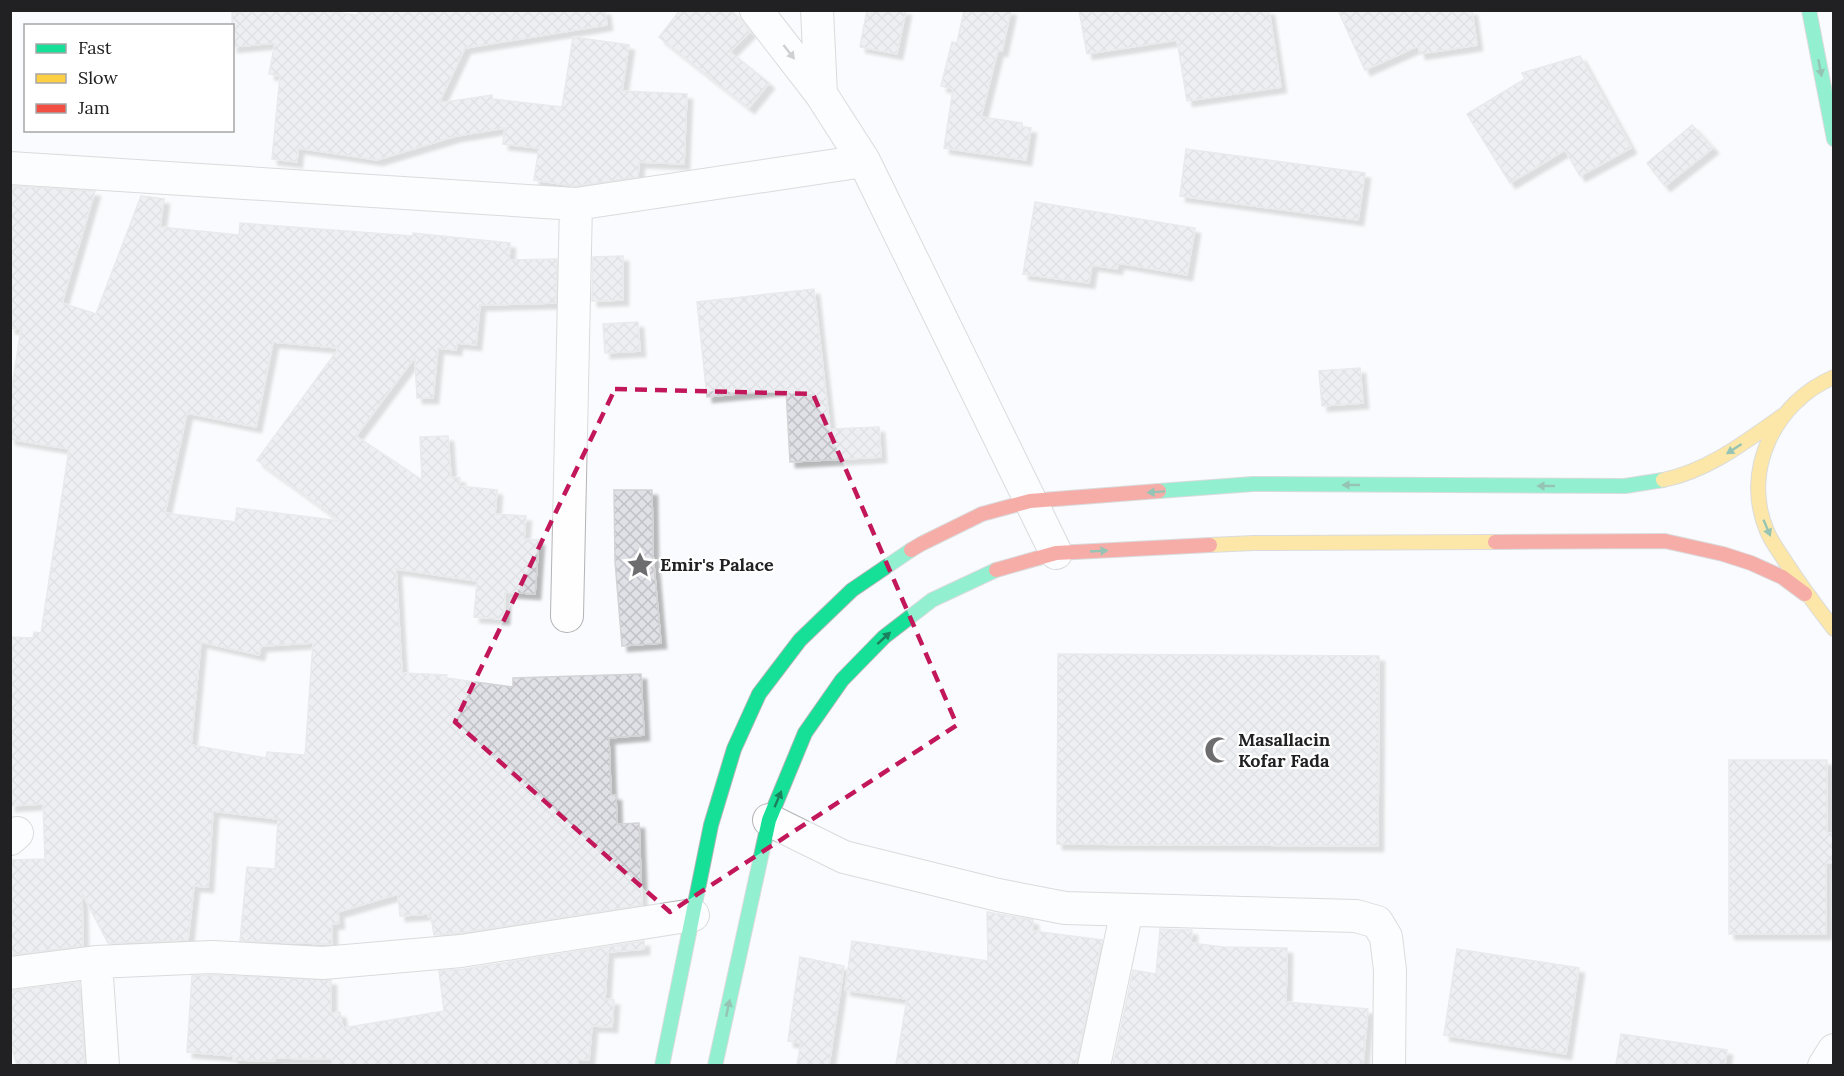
<svg xmlns="http://www.w3.org/2000/svg" width="1844" height="1076" viewBox="0 0 1844 1076" font-family="Lora,serif">
  <style>
    .building { fill: url(#building-cross-hatch); stroke: #d4d4d6; stroke-width: 1.5; fill-rule: evenodd; filter: url(#shadow) }
    .lines { fill: none; stroke-linecap: round; stroke-linejoin: round }
    .street-casing { stroke: #b4b4b6; stroke-width: 34 }
    .fast-casing { stroke: #b4b4b6; stroke-width: 16 }
    .slow-casing { stroke: #b4b4b6; stroke-width: 16 }
    .jam-casing { stroke: #b4b4b6; stroke-width: 16 }
    .street { stroke: #fefeff; stroke-width: 32 }
    .fast { stroke: #16e098; stroke-width: 14 }
    .slow { stroke: #ffcf43; stroke-width: 14 }
    .jam { stroke: #f24e42; stroke-width: 14 }
    .oneway { fill: #9b9b9c }
    .oneway2 { fill: #1c805e }
    .marked { fill: none; stroke: #c2185b; stroke-width: 4.5; stroke-dasharray: 12 8; stroke-linejoin: round }
    .labels { text-anchor: middle; stroke-width: 4.5; stroke-linejoin: round; paint-order: stroke }
    .poi-label { font-size: 18px; font-weight: bold; fill: #212123; stroke: #fff; text-anchor: start }
  </style>
  <defs>
    <pattern id="building-cross-hatch" width="8" height="8" patternUnits="userSpaceOnUse" patternTransform="scale(1.5)"><rect width="8" height="8" fill="#e0e0e7"/><path d="M0 0l8 8M0 8l8-8" fill="none" stroke="#c0c0c6"/></pattern>
    <filter id="shadow"><feDropShadow dx="5.5" dy="5.5" stdDeviation="1.5" flood-color="#0004"/></filter>
  </defs>
  <rect width="100%" height="100%" fill="#fafbfe"/>
  <path class="building" d="M259,10H316L358,15V10H605L607,25L465,48L439,103L492,95V99L562,107L573,37L629,45L622,91L687,94L684,164L639,162L638,177L575,186L534,180L539,148L503,144L505,128L456,136L377,160L298,148L297,162L272,159L280,76L269,74L275,43L232,47V13Z
    M680,10H731L750,32L730,52L769,83L749,108L659,37Z
    M867,10H906L897,54L860,47Z
    M964,10H1011L1002,51L998,50L981,117L1022,123V127L1031,128L1026,160L944,148L953,89L941,86L952,42L957,43Z
    M1079,10H1269L1281,87L1187,101L1177,40L1087,54Z
    M1338,10H1472L1477,45L1420,54L1418,46L1365,70Z
    M1580,56L1631,148L1580,176L1565,150L1510,183L1467,114L1525,79L1522,73Z
    M1692,125L1713,148L1665,186L1647,163Z
    M1186,149L1365,173L1358,220L1180,196Z
    M10,186L95,191L62,303L96,314L141,196L164,199L160,227L239,235L240,223L413,236V233L510,243L509,260L557,259L556,303L480,305L476,345L457,343L456,350L438,348L433,398H417L415,357L356,436L422,480L420,437L448,436L451,477L460,478L459,486L497,490L495,514L526,516L524,539L539,540L535,594L505,592L504,619L474,617L477,581L396,569L402,673L447,675L446,678L513,687V678L641,674L644,735L609,738L611,795H616L617,824L639,823L642,905L459,933L434,935L431,916L428,917V914L400,916L398,894L338,912L339,923L332,924V944L240,941L247,867L275,869L278,819L213,811L208,887L194,886L188,940L108,943L82,893L83,946L10,955V860L45,859L43,804L10,806V637L33,638L34,632L41,633L69,449L10,439V400L21,329L10,328ZM273,342L339,348L257,460L341,521L237,508L235,522L165,513L187,413L256,427ZM201,642L259,655L261,646L313,643L305,755L267,752L266,758L191,745Z
    M1035,202L1195,228L1187,275L1118,263L1117,269L1092,265L1089,283L1023,274Z
    M623,256V300L592,301L593,257Z
    M814,289L830,429L879,427L881,457L790,462L786,389L707,397L697,302Z
    M638,322L640,351L605,353L603,324Z
    M1360,368L1363,403L1322,406L1319,371Z
    M614,490H652L653,554L661,643L622,646L615,561Z
    M1058,654L1379,656L1378,846L1057,844Z
    M1729,760H1827V833H1833V863H1826V934H1729Z
    M987,912L1033,920V931L1102,940L1076,1065H896L907,999L845,990L852,941L988,961Z
    M1160,929L1192,930L1191,943L1223,947L1287,948L1286,1002L1368,1009L1363,1065H1113L1133,970L1156,974Z
    M644,941V949L608,952L605,999L614,1000L612,1027L592,1026L589,1060L578,1059V1065H332V1059L275,1058V1061L233,1060V1056L187,1052L192,976L212,975L331,980V1013L340,1012L343,1028L444,1011L439,971L464,969Z
    M1457,949L1579,968L1566,1054L1444,1035Z
    M800,957L844,966L829,1065H797L801,1043L788,1041Z
    M79,982L85,1065H17L10,1043V991Z
    M1621,1034L1727,1050L1725,1065H1616Z"/>
  <g class="lines">
    <defs>
      <path id="street" d="M756,10L821,94L864,161L1056,553
        M817,10L821,94
        M10,168L576,204L864,161
        M567,616L576,204
        M769,820L844,857L998,895L1065,908L1356,916L1377,922L1386,937L1390,970L1389,1066
        M10,839L17,833
        M96,962L103,1066
        M10,973L96,962L212,957L323,963L461,951L693,915
        M1094,1066L1127,910
        M1824,1066L1834,1050"/>
      <path id="fast" d="M1809,10L1834,139
        M1159,491L1253,484L1625,486L1663,480
        M662,1066L711,825L734,749L759,694L800,640L852,590L911,550
        M715,1066L769,820L805,733L842,680L884,637L932,600L996,570"/>
      <path id="slow" d="M1834,377C1775,402 1741,471 1767,531C1771,541 1778,550 1783,558C1799,583 1816,606 1834,629
        M1663,480C1708,471 1745,442 1782,416
        M1210,545L1254,543L1495,542"/>
      <path id="jam" d="M1495,542L1665,541L1723,554L1751,563L1782,577L1805,594
        M911,550L921,544L982,514L1030,501L1159,491
        M996,570L1056,553L1210,545"/>
    </defs>
    <use href="#street" class="street-casing"/>
    <use href="#fast" class="fast-casing"/>
    <use href="#slow" class="slow-casing"/>
    <use href="#jam" class="jam-casing"/>
    <use href="#street" class="street"/>
    <use href="#fast" class="fast"/>
    <use href="#slow" class="slow"/>
    <use href="#jam" class="jam"/>
  </g>
  <defs><path id="oneway-solid" d="M-6-.8H1V-3.2L6.5 0L1 3.2V.8H-6Z" transform="scale(1.5)"/></defs>
  <use class="oneway" href="#oneway-solid" transform="translate(789 52) rotate(52)"/>
  <g class="oneway2">
    <use href="#oneway-solid" transform="translate(1820 68) rotate(79)"/>
    <use href="#oneway-solid" transform="translate(1734 449) rotate(147)"/>
    <use href="#oneway-solid" transform="translate(1351 485) rotate(-180)"/>
    <use href="#oneway-solid" transform="translate(1546 486) rotate(-180)"/>
    <use href="#oneway-solid" transform="translate(1156 492) rotate(176)"/>
    <use href="#oneway-solid" transform="translate(1767 528) rotate(67)"/>
    <use href="#oneway-solid" transform="translate(1099 551) rotate(-3)"/>
    <use href="#oneway-solid" transform="translate(884 638) rotate(-42)"/>
    <use href="#oneway-solid" transform="translate(778 799) rotate(-67)"/>
    <use href="#oneway-solid" transform="translate(728 1008) rotate(-78)"/>
  </g>
  <path d="M0 0H1844V1076H0ZM615,389L813,394L957,725L670,912L455,722Z" fill="#fafbfe" fill-opacity=".55" fill-rule="evenodd"/>
  <path class="marked" d="M615,389L813,394L957,725L670,912L455,722Z"/>
  <defs>
    <symbol id="sight-bare" viewBox="-9 -9 18 18"><path d="M0-6L1.8-2.2L6-1.7L2.9 1.2L3.7 5.4L0 3.3L-3.7 5.4L-2.9 1.2L-6-1.7L-1.8-2.2Z" fill="#6d6d70" stroke="#fff" stroke-width="2.5" paint-order="stroke"/></symbol>
    <symbol id="mosque-bare" viewBox="-9 -9 18 18"><path d="M3.5-4.9A6 6 0 1 0 3.5 4.9A5 5 0 1 1 3.5-4.9Z" fill="#6d6d70" stroke="#fff" stroke-width="2.5" paint-order="stroke"/></symbol>
  </defs>
  <g fill-rule="evenodd">
    <use href="#sight-bare" x="621" y="546" width="38" height="38"/>
    <use href="#mosque-bare" x="1199" y="731" width="38" height="38"/>
  </g>
  <g class="labels">
    <g class="poi-label">
      <text x="660" y="571">Emir's Palace</text>
      <text x="1238" y="746">Masallacin<tspan x="1238" dy="21">Kofar Fada</tspan></text>
    </g>
  </g>
  <rect width="1844" height="1076" fill="none" stroke="#212123" stroke-width="24"/>
  <rect x="24" y="24" width="210" height="108" fill="#ffffff" stroke="#a6a6a7" stroke-width="1.5"/>
  <rect x="36" y="44" width="30" height="9" fill="#16e098" stroke="#a6a6a7" stroke-width="1.5"/>
  <text x="78" y="54" font-size="18" fill="#212123">Fast</text>
  <rect x="36" y="74" width="30" height="9" fill="#ffcf43" stroke="#a6a6a7" stroke-width="1.5"/>
  <text x="78" y="84" font-size="18" fill="#212123">Slow</text>
  <rect x="36" y="104" width="30" height="9" fill="#f24e42" stroke="#a6a6a7" stroke-width="1.5"/>
  <text x="78" y="114" font-size="18" fill="#212123">Jam</text>
</svg>
